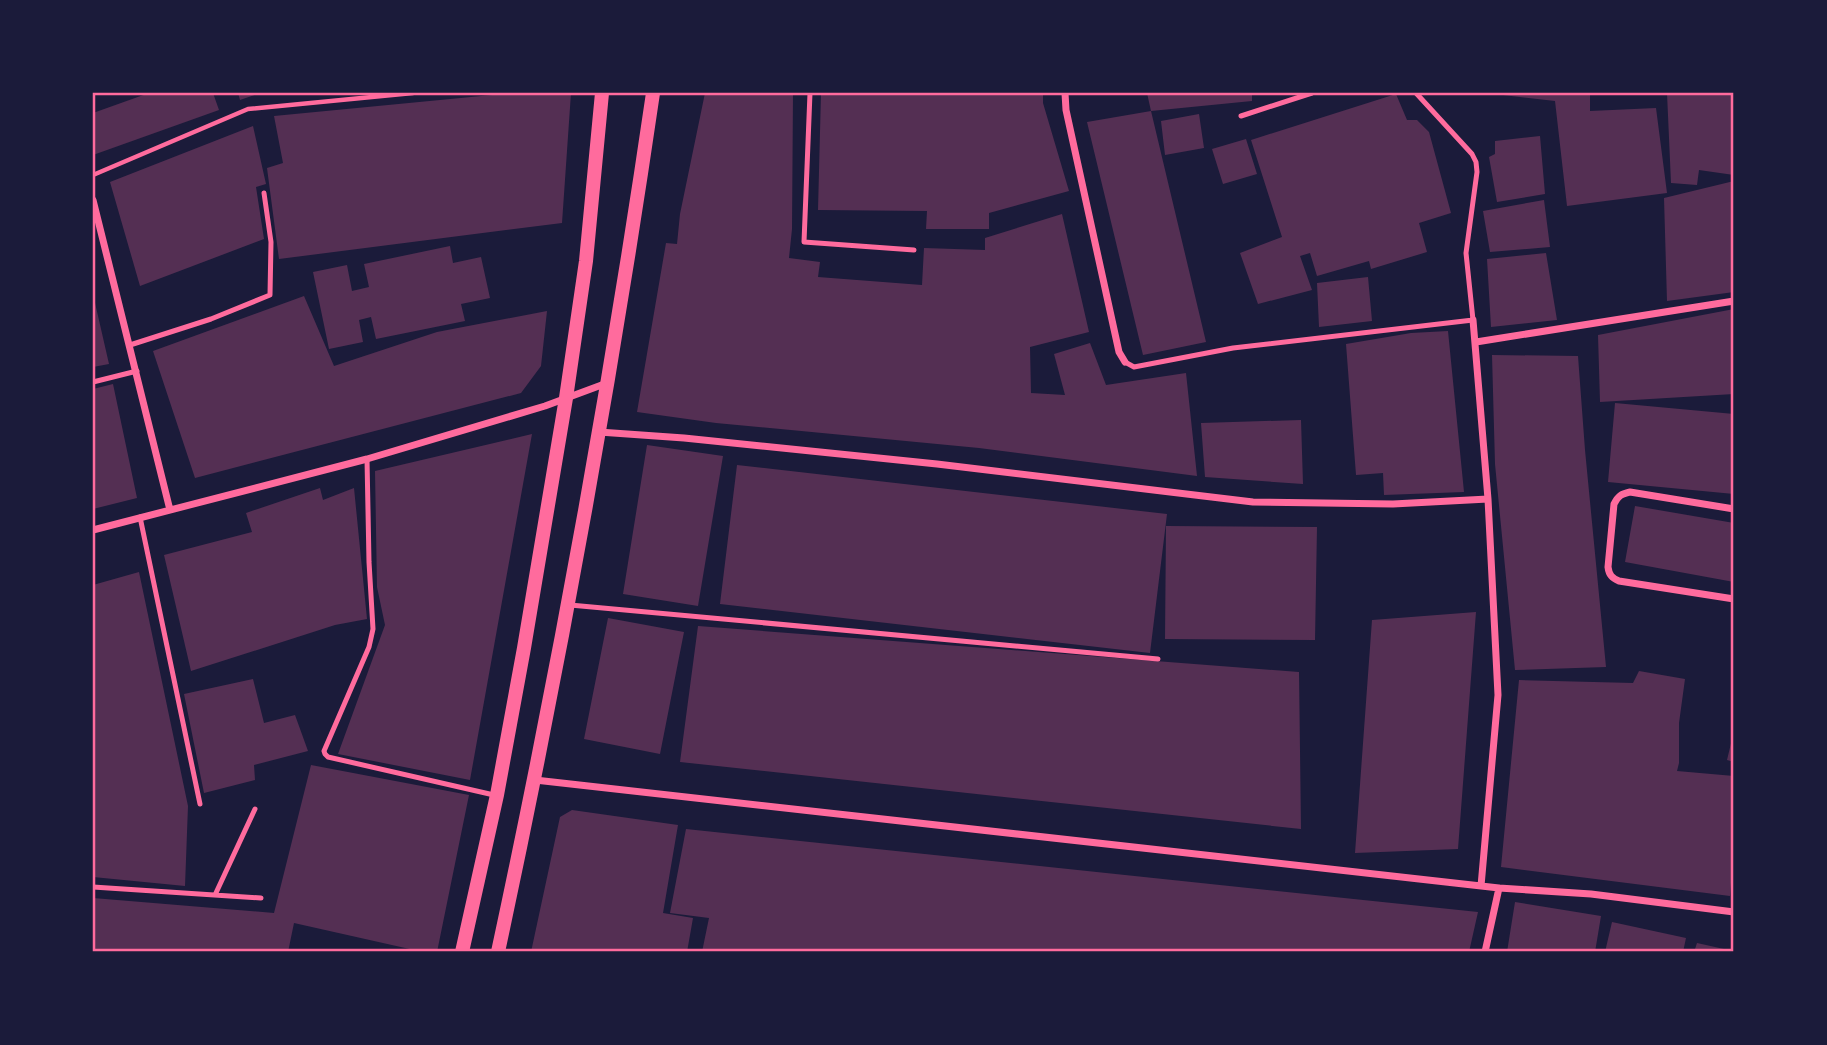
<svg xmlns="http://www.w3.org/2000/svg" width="1827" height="1045" viewBox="0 0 1827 1045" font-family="'Public Sans',sans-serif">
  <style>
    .building { fill: #542f53 }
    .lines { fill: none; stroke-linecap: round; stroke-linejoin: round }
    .path { stroke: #ff6b9d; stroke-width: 4.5 }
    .service { stroke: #ff6b9d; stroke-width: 5 }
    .minor { stroke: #ff6b9d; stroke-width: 7 }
    .secondary { stroke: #ff6b9d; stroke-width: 14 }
    .neatline { fill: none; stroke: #ff6b9d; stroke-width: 2.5 }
  </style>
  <rect width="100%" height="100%" fill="#1b1b3a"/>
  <path class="building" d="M149,93H213L219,110L93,155V113Z
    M238,93H260L240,100Z
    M513,93H571L562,223L279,259L267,168L283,163L274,116Z
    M705,93H793L792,229L789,258L820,262L818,277L922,285L924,248L985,250V238L1062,214L1089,332L1030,347L1031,393L1065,395L1054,354L1090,343L1106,385L1186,373L1197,476L979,448L716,423L637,412L666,243L677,244L680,214Z
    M821,93H1043V103L1069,191L989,213V229H926L927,211L818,210Z
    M1147,93H1252V101L1151,111Z
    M1503,93H1590V111L1656,108L1667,193L1567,206L1555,101L1503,95Z
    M1667,93H1734V175L1699,170L1697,185L1671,183Z
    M1396,94L1407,120H1417L1429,132L1451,213L1419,223L1427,252L1371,269L1369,261L1317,276L1310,253L1300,256L1312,290L1258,304L1240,253L1282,237L1251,140Z
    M1151,111L1206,342L1143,355L1087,122Z
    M1199,114L1204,148L1165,155L1161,121Z
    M253,126L266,184L256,187L264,239L140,286L110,182Z
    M1540,136L1545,194L1497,202L1489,157L1495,154V141Z
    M1246,139L1257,174L1223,184L1212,149Z
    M1734,181V292L1667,301L1664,198Z
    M1544,200L1550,247L1490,252L1483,211Z
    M450,246L453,263L481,257L490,298L461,304L465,321L376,339L371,317L359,320L363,342L329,349L313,272L347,265L352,291L369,287L364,264Z
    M1546,253L1557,320L1491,327L1487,259Z
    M1368,277L1372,321L1319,327L1317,283Z
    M93,294L109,364L93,367Z
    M304,296L334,366L437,332L547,311L541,366L521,393L195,478L153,351Z
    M1734,309V394L1600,402L1598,335Z
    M1448,331L1464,492L1384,495L1383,473L1356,475L1346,344L1411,333Z
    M1492,355L1578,356L1585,450L1606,667L1515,670L1495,464Z
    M113,384L137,498L93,509V389Z
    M1615,403L1734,414V494L1608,482Z
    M1301,420L1303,484L1205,477L1201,423Z
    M532,434L470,780L338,754L385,625L377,587L375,471Z
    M647,445L723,456L698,606L623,594Z
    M737,465L1167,514L1150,653L720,604Z
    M320,488L323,500L354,488L367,619L335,625L191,671L164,555L252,532L246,513Z
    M1635,506L1734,523V582L1625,562Z
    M1166,526L1317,527L1315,640L1165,639Z
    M139,572L188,806L185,886L93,877V585Z
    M1476,612L1458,849L1355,853L1372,620Z
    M608,618L684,632L660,754L584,739Z
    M698,626L1299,672L1301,829L680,762Z
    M1639,671L1685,679L1679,723V763L1677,771L1734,776V843L1730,896L1501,867L1519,680L1633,683Z
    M253,679L264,723L295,715L308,751L254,765L255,780L204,793L184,694Z
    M1733,735H1734V762L1727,760Z
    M311,765L469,795L437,952H423L294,923L288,952H93V898L274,913Z
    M572,810L678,825L663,913L693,918L687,952H531L560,817Z
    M686,829L1478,912L1469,952H702L709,918L670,913Z
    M1515,902L1601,916L1595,952H1507Z
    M1612,922L1686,938L1683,952H1605Z
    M1697,943L1733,951V952H1694Z"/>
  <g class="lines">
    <path class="path" d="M93,175L248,109L413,93"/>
    <path class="service" d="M810,93L804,242L914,250
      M1241,116L1312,93
      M130,345L211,319L270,295L271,242L264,193
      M1125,362L1134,367L1233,348L1473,320L1466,253L1477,172L1476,162L1472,154L1416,93
      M93,382L137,371
      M367,459L369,562L373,629L369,647L324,751L325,754L328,757L494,795
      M140,517L200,804
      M570,605L1158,659
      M93,887L261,898
      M215,895L255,809"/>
    <path class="minor" d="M1065,93L1066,110L1119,352L1125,362
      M93,200L170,510
      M1473,320L1488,499L1498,695L1481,886
      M1476,342L1734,301
      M599,432L684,438L937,464L1253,502L1393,504L1488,499
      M1734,509L1630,492C1621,494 1618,496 1614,504L1608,567C1609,575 1612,578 1619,581L1734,599
      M93,530L367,459L545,406L607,383
      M535,780L1499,888L1591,894L1734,912
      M1485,952L1499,888"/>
    <path class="secondary" d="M462,952L497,795L524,648L566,398L586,261L602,93
      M498,952C559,668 611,381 653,93"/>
  </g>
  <rect width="1827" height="1045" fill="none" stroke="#1b1b3a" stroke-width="189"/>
  <rect x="94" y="94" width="1638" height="856" class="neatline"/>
</svg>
